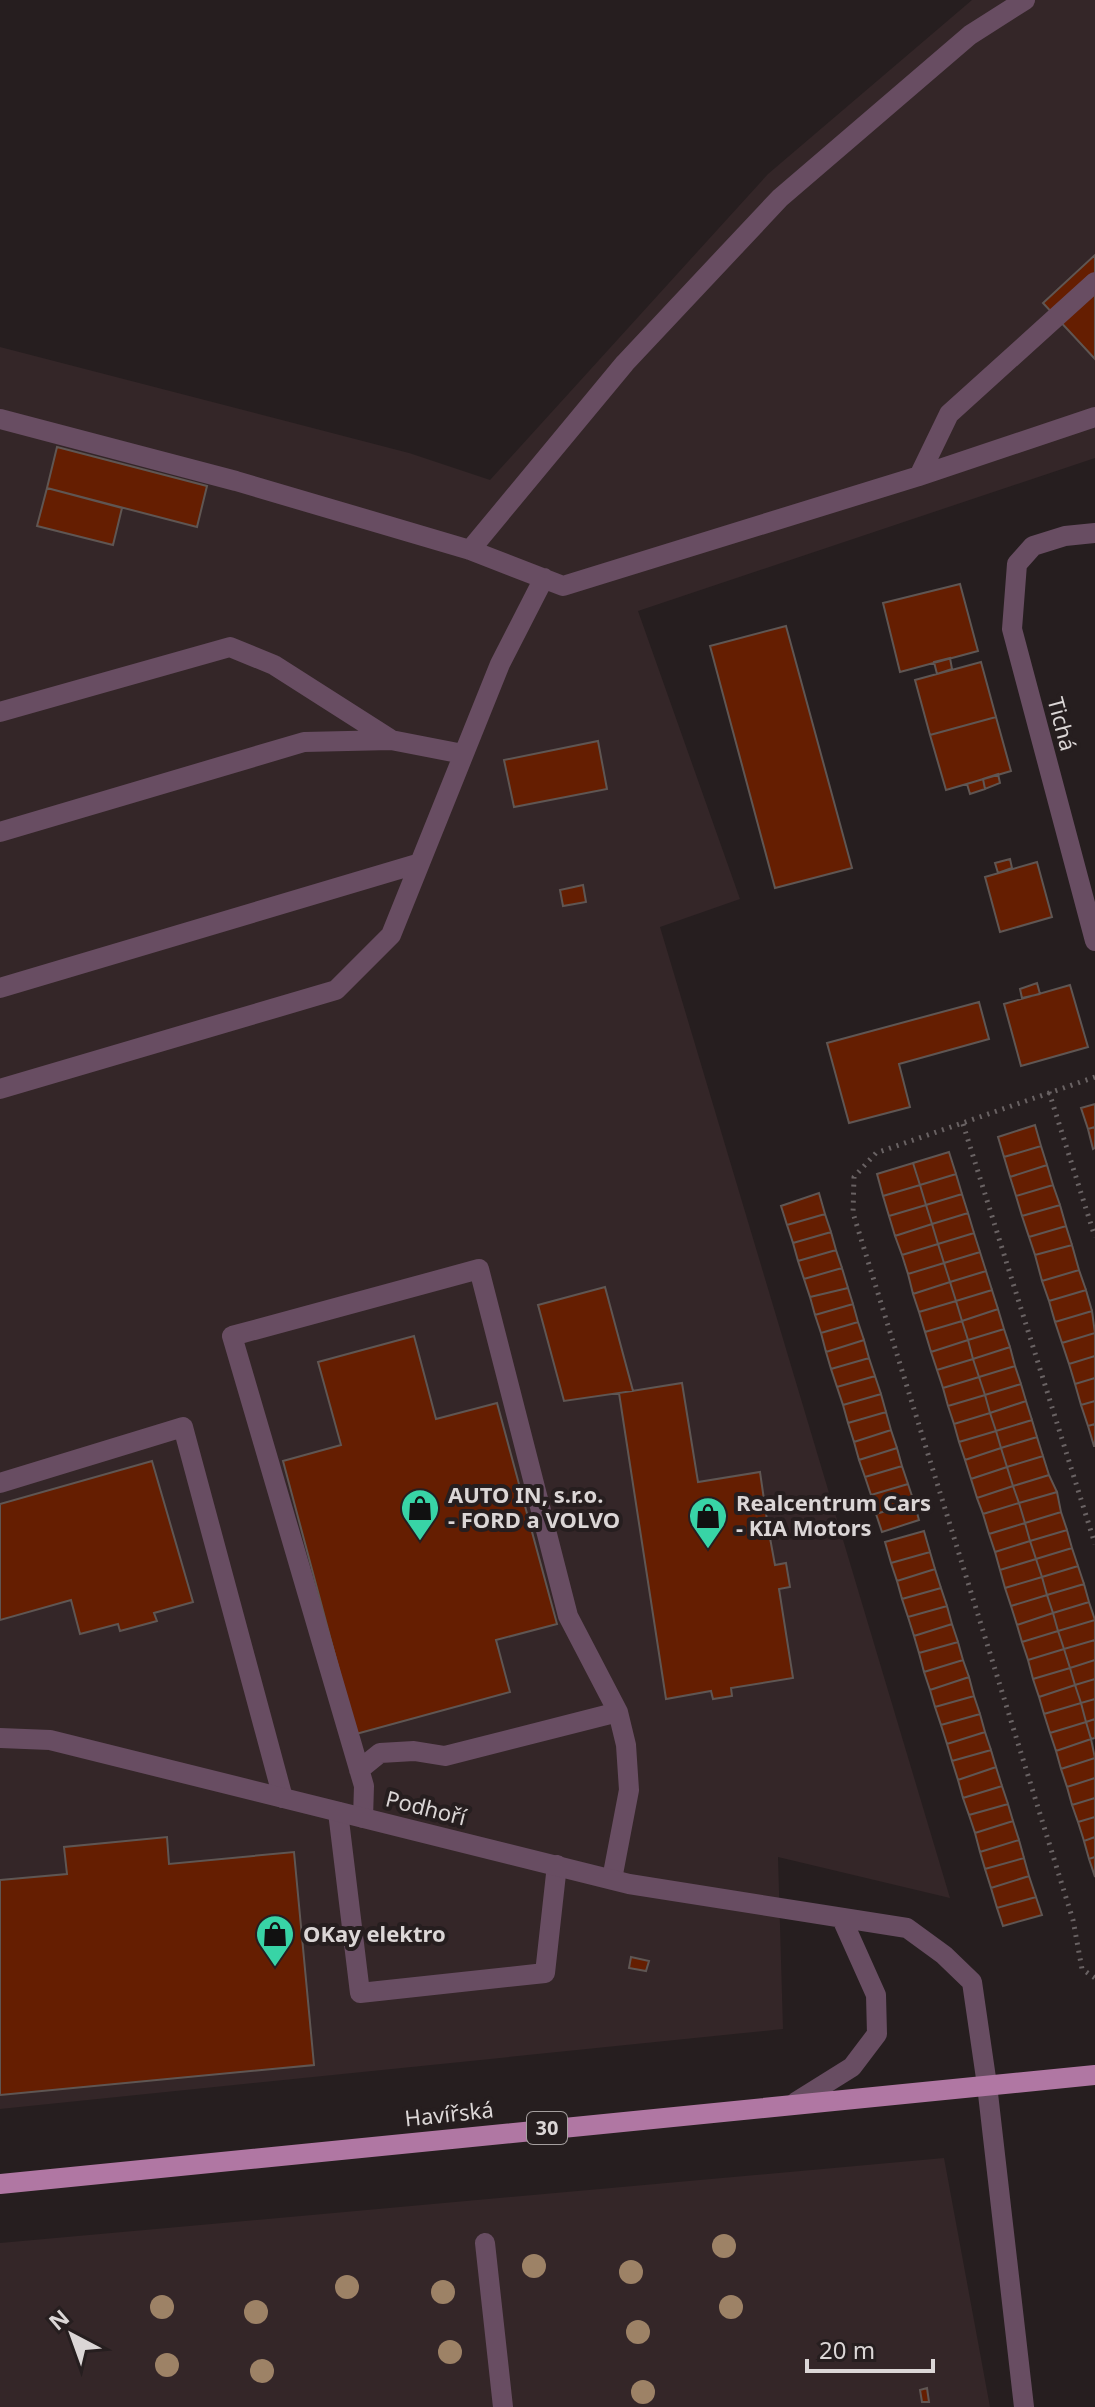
<svg xmlns="http://www.w3.org/2000/svg" width="1095" height="2407" viewBox="0 0 1095 2407" font-family="'Noto Sans',sans-serif">
  <style>
    .built { fill: #342628 }
    .building { fill: #651e01; stroke: #5f5653; stroke-width: 2 }
    .lines { fill: none; stroke-linecap: round; stroke-linejoin: round }
    .path { stroke: #696263; stroke-width: 5; stroke-dasharray: 2 6; stroke-linecap: butt }
    .service { stroke: #684d62; stroke-width: 20 }
    .pedestrian { stroke: #684d62; stroke-width: 20 }
    .minor { stroke: #684d62; stroke-width: 20 }
    .primary { stroke: #b077a3; stroke-width: 20 }
    .tree { fill: #9d8266 }
    .labels { text-anchor: middle; stroke-width: 8; stroke-linejoin: round; paint-order: stroke }
    .shield { fill: #261e1f; stroke: #a59f9f; stroke-width: 2 }
    .shield-label { font-size: 20px; font-weight: bold; fill: #dbd6d6 }
    .street-label { font-size: 22px; fill: #dbd6d6; stroke: #261e1f }
    .poi-label { font-size: 22px; font-weight: bold; fill: #dbd6d6; stroke: #261e1f; text-anchor: start }
  </style>
  <rect width="100%" height="100%" fill="#261e1f"/>
  <path class="built" d="M972,0H1095V458L638,611L740,899L660,927L950,1898L778,1857L783,2029L0,2109V347L409,453L490,480L768,174Z
    M944,2158L990,2407H0V2243Z"/>
  <path class="building" d="M1095,255V359L1043,303Z
    M57,447L207,486L197,527L47,488Z
    M47,488L122,508L113,545L37,526Z
    M960,584L978,651L900,672L883,603Z
    M786,626L852,868L775,888L710,646Z
    M950,658L952,669L937,674L934,662Z
    M981,662L996,717L930,735L915,680Z
    M996,717L1011,771L946,790L930,735Z
    M598,741L607,789L514,807L504,760Z
    M998,774L1000,783L985,789L983,779Z
    M983,779L985,789L970,794L967,784Z
    M1010,859L1012,868L998,873L995,863Z
    M1037,862L1052,917L1000,932L985,877Z
    M583,885L586,902L563,906L560,890Z
    M1037,983L1040,994L1022,998L1020,989Z
    M1070,985L1088,1047L1021,1066L1004,1004Z
    M979,1002L989,1039L899,1064L910,1107L849,1123L827,1043Z
    M1095,1104V1127L1088,1129L1081,1108Z
    M1035,1125L1041,1146L1004,1157L998,1137Z
    M1095,1127V1148L1093,1149L1088,1129Z
    M1041,1146L1047,1165L1010,1177L1004,1157Z
    M949,1152L956,1174L920,1185L913,1163Z
    M913,1163L920,1185L883,1196L877,1174Z
    M1047,1165L1053,1185L1016,1196L1010,1177Z
    M956,1174L962,1194L926,1205L920,1185Z
    M920,1185L926,1205L889,1216L883,1196Z
    M1053,1185L1060,1205L1022,1216L1016,1196Z
    M819,1193L825,1214L787,1225L781,1206Z
    M962,1194L968,1213L932,1224L926,1205Z
    M926,1205L932,1224L895,1236L889,1216Z
    M1060,1205L1066,1226L1029,1237L1022,1216Z
    M968,1213L974,1233L938,1244L932,1224Z
    M825,1214L831,1232L793,1243L787,1225Z
    M932,1224L938,1244L902,1255L895,1236Z
    M1066,1226L1072,1245L1035,1255L1029,1237Z
    M831,1232L836,1250L798,1261L793,1243Z
    M974,1233L980,1252L944,1263L938,1244Z
    M938,1244L944,1263L908,1274L902,1255Z
    M1072,1245L1079,1270L1042,1281L1035,1255Z
    M836,1250L842,1268L804,1279L798,1261Z
    M980,1252L986,1271L950,1282L944,1263Z
    M944,1263L950,1282L913,1294L908,1274Z
    M842,1268L848,1288L810,1297L804,1279Z
    M1079,1270L1086,1290L1049,1301L1042,1281Z
    M986,1271L992,1290L956,1301L950,1282Z
    M950,1282L956,1301L919,1312L913,1294Z
    M605,1287L633,1391L564,1401L538,1305Z
    M848,1288L853,1304L815,1315L810,1297Z
    M992,1290L998,1309L962,1321L956,1301Z
    M1086,1290L1092,1311L1055,1322L1049,1301Z
    M956,1301L962,1321L925,1332L919,1312Z
    M853,1304L858,1322L821,1333L815,1315Z
    M998,1309L1004,1329L968,1340L962,1321Z
    M1092,1311L1095,1333L1062,1343L1055,1322Z
    M962,1321L968,1340L931,1352L925,1332Z
    M858,1322L864,1340L826,1352L821,1333Z
    M1004,1329L1010,1347L973,1359L968,1340Z
    M1095,1333V1356L1069,1364L1062,1343Z
    M414,1336L436,1419L497,1403L557,1624L496,1640L510,1692L356,1734L283,1461L341,1445L318,1362Z
    M864,1340L869,1358L831,1369L826,1352Z
    M968,1340L973,1359L937,1370L931,1352Z
    M1010,1347L1015,1366L979,1377L973,1359Z
    M1095,1356V1378L1075,1384L1069,1364Z
    M869,1358L875,1376L837,1387L831,1369Z
    M973,1359L979,1377L943,1388L937,1370Z
    M1015,1366L1021,1384L985,1395L979,1377Z
    M875,1376L881,1394L843,1405L837,1387Z
    M979,1377L985,1395L948,1406L943,1388Z
    M1095,1378V1401L1081,1405L1075,1384Z
    M682,1383L698,1482L760,1472L768,1527L775,1526L777,1537L770,1538L775,1565L786,1563L790,1587L779,1589L793,1678L731,1688L732,1696L713,1699L711,1691L666,1699L619,1393Z
    M1021,1384L1026,1401L990,1413L985,1395Z
    M881,1394L886,1412L848,1423L843,1405Z
    M985,1395L990,1413L954,1424L948,1406Z
    M1026,1401L1032,1420L996,1431L990,1413Z
    M1095,1401V1424L1088,1426L1081,1405Z
    M886,1412L891,1430L854,1442L848,1423Z
    M990,1413L996,1431L959,1442L954,1424Z
    M1032,1420L1037,1437L1001,1448L996,1431Z
    M1095,1424V1446H1094L1088,1426Z
    M891,1430L897,1448L859,1460L854,1442Z
    M996,1431L1001,1448L965,1460L959,1442Z
    M1037,1437L1043,1456L1007,1467L1001,1448Z
    M897,1448L902,1466L865,1477L859,1460Z
    M1001,1448L1007,1467L971,1479L965,1460Z
    M1043,1456L1049,1475L1013,1486L1007,1467Z
    M152,1461L193,1602L154,1613L157,1621L120,1631L118,1624L80,1634L71,1600L0,1620V1504Z
    M902,1466L908,1484L871,1495L865,1477Z
    M1007,1467L1013,1486L977,1498L971,1479Z
    M1049,1475L1057,1492L1019,1503L1013,1486Z
    M908,1484L914,1502L876,1514L871,1495Z
    M1013,1486L1019,1503L983,1514L977,1498Z
    M1057,1492L1061,1512L1025,1523L1019,1503Z
    M914,1502L919,1520L882,1532L876,1514Z
    M1019,1503L1025,1523L989,1534L983,1514Z
    M1061,1512L1067,1530L1030,1541L1025,1523Z
    M1025,1523L1030,1541L995,1552L989,1534Z
    M1067,1530L1072,1548L1036,1559L1030,1541Z
    M924,1531L930,1552L891,1563L885,1542Z
    M1030,1541L1036,1559L1000,1570L995,1552Z
    M1072,1548L1078,1566L1042,1577L1036,1559Z
    M930,1552L935,1569L897,1581L891,1563Z
    M1036,1559L1042,1577L1005,1588L1000,1570Z
    M1078,1566L1084,1584L1047,1595L1042,1577Z
    M935,1569L941,1588L902,1599L897,1581Z
    M1042,1577L1047,1595L1011,1606L1005,1588Z
    M1084,1584L1089,1602L1053,1613L1047,1595Z
    M941,1588L947,1606L908,1617L902,1599Z
    M1047,1595L1053,1613L1017,1625L1011,1606Z
    M1089,1602L1095,1620L1058,1631L1053,1613Z
    M947,1606L952,1624L914,1636L908,1617Z
    M1053,1613L1058,1631L1022,1642L1017,1625Z
    M1095,1620V1640L1064,1649L1058,1631Z
    M952,1624L958,1642L919,1653L914,1636Z
    M1058,1631L1064,1649L1028,1660L1022,1642Z
    M1095,1640V1660L1070,1668L1064,1649Z
    M958,1642L963,1660L924,1672L919,1653Z
    M1064,1649L1070,1668L1033,1679L1028,1660Z
    M963,1660L969,1677L930,1690L924,1672Z
    M1095,1660V1679L1075,1685L1070,1668Z
    M1070,1668L1075,1685L1039,1697L1033,1679Z
    M969,1677L974,1696L935,1707L930,1690Z
    M1095,1679V1699L1081,1703L1075,1685Z
    M1075,1685L1081,1703L1044,1714L1039,1697Z
    M974,1696L980,1714L941,1725L935,1707Z
    M1095,1699V1719L1086,1722L1081,1703Z
    M1081,1703L1086,1722L1050,1733L1044,1714Z
    M980,1714L985,1732L947,1744L941,1725Z
    M1095,1719V1738L1091,1739L1086,1722Z
    M1086,1722L1091,1739L1056,1751L1050,1733Z
    M985,1732L991,1750L952,1761L947,1744Z
    M1091,1739L1095,1758L1061,1769L1056,1751Z
    M991,1750L996,1767L958,1780L952,1761Z
    M1095,1758V1778L1067,1787L1061,1769Z
    M996,1767L1002,1786L963,1798L958,1780Z
    M1095,1778V1798L1072,1805L1067,1787Z
    M1002,1786L1008,1804L969,1815L963,1798Z
    M1095,1798V1817L1078,1822L1072,1805Z
    M1008,1804L1013,1821L975,1833L969,1815Z
    M1095,1817V1837L1084,1841L1078,1822Z
    M1013,1821L1019,1840L980,1852L975,1833Z
    M167,1837L169,1864L294,1852L314,2065L0,2095V1880L67,1874L64,1847Z
    M1095,1837V1857L1089,1859L1084,1841Z
    M1019,1840L1024,1858L985,1869L980,1852Z
    M1095,1857V1877L1089,1859Z
    M1024,1858L1029,1876L991,1888L985,1869Z
    M1029,1876L1036,1897L997,1908L991,1888Z
    M1036,1897L1042,1915L1003,1926L997,1908Z
    M631,1957L649,1961L646,1971L629,1968Z
    M927,2388L929,2402H922L920,2390Z"/>
  <g class="lines">
    <path class="path" d="M1095,1077L876,1153L854,1177L853,1213L1073,1920L1082,1969L1095,1978
      M1049,1092L1095,1237
      M963,1124L1095,1544"/>
    <path class="service" d="M0,419L236,481L470,550L563,586L919,476L1095,417
      M919,476L949,414L1095,282
      M470,550L625,363L780,198L970,35L1025,0
      M0,712L230,647L274,665L390,739
      M0,832L304,742L391,740L463,754
      M0,988L420,863
      M0,1089L336,990L391,935L500,664L544,578
      M0,1483L183,1427L283,1798
      M359,1770L380,1753L414,1751L445,1756L618,1712
      M338,1812L360,1993L545,1973L557,1865
      M363,1818L364,1786L232,1336L479,1269L568,1616L618,1712L626,1745L629,1790L612,1879
      M987,2085L1024,2407"/>
    <path class="pedestrian" d="M485,2243L503,2407"/>
    <path class="minor" d="M1095,533L1065,536L1033,546L1017,564L1012,629L1095,941
      M0,1738L50,1740L629,1884L907,1928L944,1955L972,1982L987,2085
      M796,2102L852,2067L877,2034L876,1995L842,1919"/>
    <path class="primary" d="M0,2184L1095,2075"/>
  </g>
  <g class="tree">
    <circle cx="724" cy="2246" r="12"/>
    <circle cx="534" cy="2266" r="12"/>
    <circle cx="631" cy="2272" r="12"/>
    <circle cx="347" cy="2287" r="12"/>
    <circle cx="443" cy="2292" r="12"/>
    <circle cx="162" cy="2307" r="12"/>
    <circle cx="731" cy="2307" r="12"/>
    <circle cx="256" cy="2312" r="12"/>
    <circle cx="638" cy="2332" r="12"/>
    <circle cx="450" cy="2352" r="12"/>
    <circle cx="167" cy="2365" r="12"/>
    <circle cx="262" cy="2371" r="12"/>
    <circle cx="643" cy="2392" r="12"/>
  </g>
  <defs>
    <symbol id="shop-pin" viewBox="-11 -11 22 30"><path d="M0 17L-7.5 6A9.5 9.5 0 1 1 7.5 6Z" fill="#38d4a6" stroke="#261e1f"/><path d="M-5-2.5h2.3a2.7 3.5 0 0 1 5.4 0H5L5.5 6h-11ZM-1.5-2.5h3a1.5 2.3 0 0 0-3 0Z" fill="#111"/></symbol>
  </defs>
  <g fill-rule="evenodd">
    <use href="#shop-pin" x="398" y="1486" width="44" height="60"/>
    <use href="#shop-pin" x="686" y="1494" width="44" height="60"/>
    <use href="#shop-pin" x="253" y="1912" width="44" height="60"/>
  </g>
  <g class="labels">
    <rect class="shield" x="527" y="2112" width="40" height="32" rx="6"/>
    <g class="shield-label">
      <text x="547" y="2135">30</text>
    </g>
    <g class="street-label">
      <text transform="translate(1062 724) rotate(75)" y="8">Tichá</text>
      <text transform="translate(426 1808) rotate(14)" y="8">Podhoří</text>
      <text transform="translate(449 2114) rotate(-6)" y="8">Havířská</text>
    </g>
    <g class="poi-label">
      <text x="448" y="1503">AUTO IN, s.r.o.<tspan x="448" dy="25">- FORD a VOLVO</tspan></text>
      <text x="736" y="1511">Realcentrum Cars<tspan x="736" dy="25">- KIA Motors</tspan></text>
      <text x="303" y="1942">OKay elektro</text>
    </g>
  </g>
  <g transform="translate(72 2335) rotate(319)" stroke="#261e1f" stroke-width="6" paint-order="stroke">
  <path d="M0-6L14 30L0 20L-14 30Z" fill="#dbd6d6"/>
  <text y="-12" font-size="22" font-weight="bold" text-anchor="middle" fill="#dbd6d6">N</text>
  </g>
  <path d="M807 2359v12h126v-12" fill="none" stroke="#dbd6d6" stroke-width="4"/>
  <text x="819" y="2359" font-size="24" fill="#dbd6d6" stroke="#261e1f" stroke-width="6" paint-order="stroke">20 m</text>
</svg>
